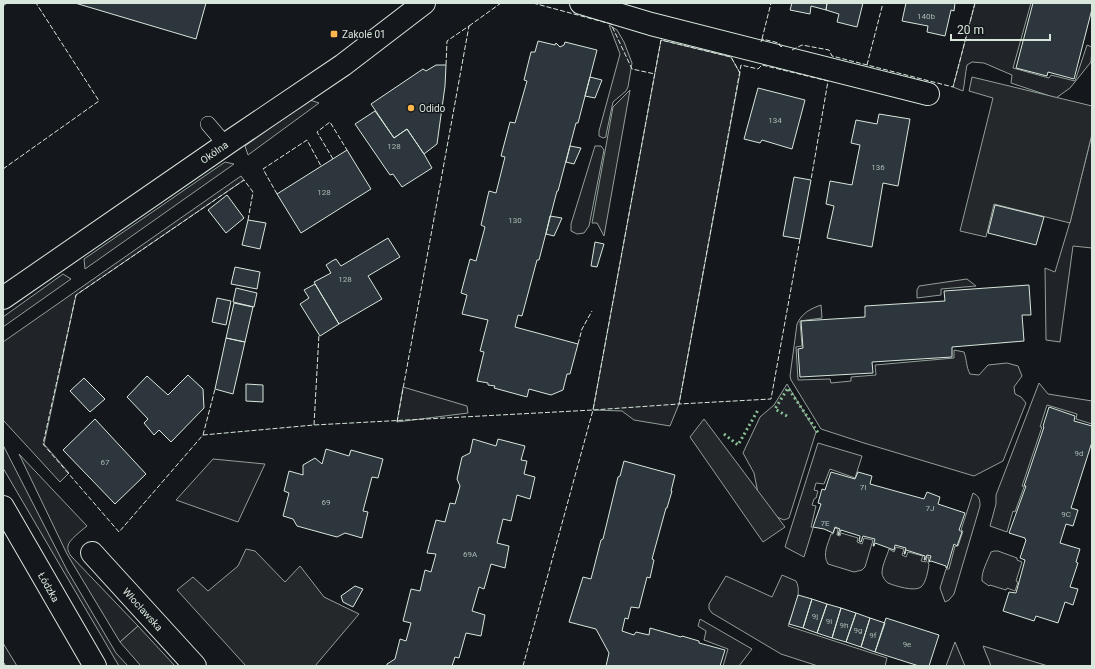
<svg xmlns="http://www.w3.org/2000/svg" width="1095" height="669" viewBox="0 0 1095 669" font-family="Roboto,sans-serif">
  <style>
    .green { fill: #202428; stroke: #939e99 }
    .parking { fill: #24282b; stroke: #939e99 }
    .building { fill: #2c363c; stroke: #d8e6dc }
    .lines { fill: none; stroke-linecap: round; stroke-linejoin: round }
    .lane-casing { stroke: #d8e6dc; stroke-width: 16 }
    .street-casing { stroke: #d8e6dc; stroke-width: 24 }
    .secondary-casing { stroke: #d8e6dc; stroke-width: 24 }
    .lane { stroke: #14181c; stroke-width: 15 }
    .street { stroke: #14181c; stroke-width: 22 }
    .secondary { stroke: #14181c; stroke-width: 22 }
    .hedge { stroke: #8ac095; stroke-width: 3; stroke-dasharray: 2 3; stroke-linecap: butt }
    .fence { stroke: #d8e6dc; stroke-width: 1; stroke-dasharray: 5 2; stroke-linecap: butt }
    .poi-dot { fill: #ffb74d; stroke: #14181c; stroke-width: 1.5 }
    .labels { text-anchor: middle; stroke-width: 3; stroke-linejoin: round; paint-order: stroke }
    .number-label { font-size: 8px; fill: #adbab4 }
    .poi-label { font-size: 10px; fill: #d8e6dc; stroke: #14181c; text-anchor: start }
    .street-label { font-size: 10px; fill: #d8e6dc; stroke: #14181c }
  </style>
  <rect width="100%" height="100%" fill="#14181c"/>
  <path class="green" d="M975,3H1031L1013,68L1049,78L1051,75L1075,81L1087,45L1092,47L1091,62L1070,88L1056,98L1011,83L1012,75L984,63L972,62L967,65C965,74 965,82 963,91L953,87Z
    M609,25L617,30L624,42L632,63L628,87L626,91L613,102L606,135V137L603,138L599,136V131L620,54Z
    M661,40L731,57L740,73L679,404L670,426L634,420L622,411L593,410Z
    M310,100L319,103L248,155L245,146Z
    M1092,134V248L1073,246L1060,342L1046,340L1045,268L1055,272L1070,222Z
    M595,146H601L604,150L589,226L584,233L577,234L571,231V224Z
    M225,162L234,164L85,269L84,259Z
    M241,176L244,180L76,295L44,444L69,473L60,482L3,420V342Z
    M63,274L71,279L3,327V317Z
    M967,279L976,286L941,289V295L917,298V290L919,286Z
    M821,305L822,318L800,321L802,346L796,347L798,380L830,379L831,383L851,381V377L876,375L875,365L954,358V350L964,352C967,360 966,367 970,374L979,375L988,365L1007,363L1018,366L1022,376L1014,387L1015,394L1021,397L1026,403L1003,461L974,476L864,443L821,429L791,380L790,376L797,324C802,313 810,309 821,305Z
    M1039,383L1048,394L1092,401V424L1076,419L1077,414L1047,405L1040,427H1042L1022,486L1024,487L1015,512L1013,511L1007,532L990,526L996,504V495Z
    M787,384L816,432L789,518L784,520L768,513L758,493L754,473L743,453L760,417L774,405Z
    M403,387L467,406L468,413L397,422Z
    M818,443L862,456L855,478L830,469L824,484L816,483L814,490L818,491L816,498L814,499L812,505L816,506L811,527L813,528L804,557L785,547Z
    M3,445L67,570L116,653L128,666H119L3,468Z
    M19,454L87,526C82,530 68,541 68,546C67,549 69,553 71,556L138,626L120,642L67,554Z
    M213,459L265,464L238,522L176,500Z
    M973,493C979,496 980,499 980,506L954,594L949,600L945,602L940,588L946,569H949L955,546H958L963,531L961,530Z
    M835,528L838,529L837,535L840,536L841,533L858,538L857,542L862,544L864,538L873,540L865,567L862,570L854,572L828,564C822,554 828,544 831,534H833Z
    M896,547L904,549L902,555L906,557L908,552L923,556L921,561L926,562L927,557H929L928,563L929,564C928,571 926,583 921,587C915,592 895,586 888,583C885,581 882,576 882,573C882,565 887,556 889,549L894,552Z
    M994,551H998L1017,558V560L1022,562L1016,581L1018,582L1015,591L1007,588L1006,590L990,585L989,586L982,581C981,572 988,560 991,552Z
    M782,575L796,581C803,594 792,613 788,626L887,658L885,666H818L781,654L712,613L709,609V604L726,576L772,597Z
    M700,619L752,649L739,666H723L728,649L704,640L706,631L698,626Z
    M955,642L965,666H946Z
    M3,643L17,666H3Z
    M983,646L1048,666H991Z"/>
  <path class="parking" d="M972,77L1092,106V134L1070,223L994,204L986,237L960,231L993,98L969,91Z
    M630,90L604,236L597,223H592L613,107Z
    M704,419L785,527L763,542L690,437Z
    M246,549L255,551L285,582L300,566L324,597L359,614L315,666H246L177,590L193,577L208,591L238,566Z
    M138,626L175,666H141L120,642Z"/>
  <path class="building" d="M75,3H206L196,39Z
    M792,3H827L826,10L811,6L810,14L790,10Z
    M827,3H863L857,27L837,22L839,14L826,10Z
    M906,3H955L954,11L951,10L945,36L927,32L928,26L902,21Z
    M1033,3H1092V9L1074,79L1048,72L1047,76L1016,68Z
    M538,41L555,45L556,43L560,47L564,45L565,42L597,50L578,123H576L558,191H557L539,260H537L522,316L518,315L515,327L578,344L570,374H567L563,390L551,395L529,389L527,397L494,388L495,386L488,385V383L477,381L484,352L480,351L488,320L462,314L467,295L461,293L470,259L476,261L485,227L481,225L489,191L496,193L505,157L501,156L510,122L515,123L527,81L524,80L531,52H535Z
    M436,65H446L445,86L437,144L424,154L407,129L394,138L371,104L423,69L426,71Z
    M590,77L602,80L595,98L585,96Z
    M758,88L805,100L792,149L762,140L760,143L744,139Z
    M375,111L394,138L407,129L424,154L432,168L402,187L393,174L390,175L355,124Z
    M879,114L910,119L898,186L883,183L872,247L827,238L834,206L826,204L830,181L852,185L860,145L851,143L856,120L877,124Z
    M570,146L581,148L574,164L566,162Z
    M347,150L371,189L301,233L277,194Z
    M794,177L811,180L800,239L783,236Z
    M227,195L244,218L226,233L208,210Z
    M995,205L1044,217L1036,245L988,233Z
    M550,216L562,218L554,236L546,234Z
    M248,220L266,223L260,249L242,245Z
    M388,238L400,257L368,276L382,299L339,324L314,282L331,273L326,265L332,261L336,259L341,266Z
    M595,242L604,244L597,267L591,266Z
    M235,267L260,272L257,289L231,284Z
    M315,284L339,324L320,336L300,304L309,298L304,290Z
    M1029,285L1031,315H1022L1024,341L952,347V357L872,362L873,373L800,377L798,349L803,348L801,321L865,317V306L945,301L944,291Z
    M236,288L257,293L254,307L233,302Z
    M217,298L231,301L226,325L212,322Z
    M234,303L253,307L245,342L226,338Z
    M226,338L245,342L233,394L215,389Z
    M188,375L203,389L204,408L171,442L159,430L154,435L144,423L148,419L127,397L147,376L168,395Z
    M84,378L105,399L90,412L70,391Z
    M246,384L263,385V402L246,401Z
    M1049,407L1075,416L1074,421L1092,426V442L1071,508L1078,510L1073,526L1066,524L1060,543L1080,549L1076,562L1078,563L1070,587L1078,589L1073,605L1065,602L1058,623L1036,616L1034,621L1003,611L1009,592L1016,593L1025,560L1020,558L1026,540L1025,539V538L1009,533L1026,486H1024L1044,427L1043,426Z
    M95,419L146,474L115,504L63,450Z
    M473,439L496,446L498,439L525,446L521,460L527,461L524,474L535,477L530,499L517,495L511,521L503,519L497,543L509,546L505,568L491,564L484,589L479,587L472,611L485,615L481,636L466,633L459,658L455,657L452,666H387V664L395,659L400,639L406,641L411,623L403,621L411,589L420,591L425,570L431,572L436,554L427,553L436,520L445,522L450,503L455,504L460,486L457,479L462,457L470,453Z
    M326,449L349,456L351,450L383,459L378,478L372,477L363,511L368,512L362,538L345,533L337,537L297,526L293,519L283,516L289,493L284,491L289,471L303,475V465L315,458L322,464Z
    M624,461L675,475L671,491H672L667,508H666L652,559L654,560L650,578L647,577L639,608L631,607L628,619L625,618L622,631L634,635L636,632L649,635L650,628L681,637L682,636L699,641V643L725,650L720,666H606L609,653L596,629L569,622L583,577L591,579L601,540L603,539L618,477L620,476Z
    M831,472L855,479L858,472L872,476L870,484L924,499L927,492L940,497L938,504L965,513L959,530L962,532L957,546L954,544L947,568H946V566L931,561L929,562L931,556L927,555L925,560H924L925,556L906,550L905,554H904L906,548L895,545L894,550L875,543L874,546H873L875,539L863,536L861,542L859,541L860,536L841,530L839,535L838,534L840,529L835,527L833,533L824,529L813,527L821,504L818,503L822,489L825,490Z
    M355,586L363,589L353,607L343,602L341,596Z
    M798,595L812,599L803,628L789,624Z
    M812,599L827,604L817,633L803,628Z
    M827,604L841,608L832,638L817,633Z
    M841,608L856,613L846,642L832,638Z
    M856,613L870,618L861,647L846,642Z
    M870,618L885,623L875,652L861,647Z
    M886,618L939,635L929,666H919L875,652Z"/>
  <g class="lines">
    <defs>
      <path id="lane" d="M208,124L225,144"/>
      <path id="street" d="M581,3L651,24L928,94
        M3,298L232,140L343,65L424,3
        M92,553L195,666"/>
      <path id="secondary" d="M3,507L95,666"/>
    </defs>
    <use href="#lane" class="lane-casing"/>
    <use href="#street" class="street-casing"/>
    <use href="#secondary" class="secondary-casing"/>
    <use href="#lane" class="lane"/>
    <use href="#street" class="street"/>
    <use href="#secondary" class="secondary"/>
    <path class="hedge" d="M787,416L775,409L788,388L819,434
      M724,434L738,445L758,410"/>
    <path class="fence" d="M533,3L611,24L632,69L655,74
      M3,6L7,3
      M469,26L501,3
      M762,39L771,3
      M761,42L762,39L779,43L780,46L783,47
      M792,50L802,45L829,50L832,56L953,87L975,3
      M867,65L883,3
      M333,159L317,132L330,122L347,150
      M3,169L99,101L36,3
      M277,194L263,169L307,140L321,166
      M248,220L253,192L244,180L76,295L43,444L119,532L203,435L314,425L593,410L661,40L731,57L740,73
      M800,239L771,399L679,404L741,65L758,69L762,65L828,81L811,180
      M578,344L582,329L592,311
      M397,422L469,26L447,41L446,65
      M314,425L319,334
      M203,435L215,389
      M3,662L6,666
      M523,666L593,410L679,404"/>
  </g>
  <g class="poi-dot">
    <rect x="330" y="30" width="8" height="8" rx="2"/>
    <circle cx="411" cy="108" r="4"/>
  </g>
  <g class="labels">
    <g class="number-label">
      <text x="926" y="19">140b</text>
      <text x="775" y="123">134</text>
      <text x="394" y="149">128</text>
      <text x="878" y="170">136</text>
      <text x="324" y="195">128</text>
      <text x="515" y="223">130</text>
      <text x="345" y="282">128</text>
      <text x="1079" y="456">9d</text>
      <text x="105" y="465">67</text>
      <text x="863" y="490">7I</text>
      <text x="326" y="505">69</text>
      <text x="930" y="511">7J</text>
      <text x="1066" y="517">9C</text>
      <text x="825" y="526">7E</text>
      <text x="470" y="557">69A</text>
      <text x="815" y="619">9j</text>
      <text x="829" y="624">9i</text>
      <text x="844" y="628">9h</text>
      <text x="858" y="633">9g</text>
      <text x="873" y="638">9f</text>
      <text x="907" y="647">9e</text>
    </g>
    <g class="poi-label">
      <text x="342" y="38">Zakole 01</text>
      <text x="419" y="112">Odido</text>
    </g>
    <g class="street-label">
      <text transform="translate(214 152) rotate(-35)" y="4">Okólna</text>
      <text transform="translate(49 587) rotate(60)" y="4">Łódzka</text>
      <text transform="translate(143 609) rotate(48)" y="4">Włocławska</text>
    </g>
  </g>
  <rect width="1095" height="669" fill="none" stroke="#d8e6dc" stroke-width="8"/>
  <path d="M951 34v6h99v-6" fill="none" stroke="#d8e6dc" stroke-width="2"/>
  <text x="957" y="34" font-size="12" fill="#d8e6dc" stroke="#14181c" stroke-width="3" paint-order="stroke">20 m</text>
</svg>
